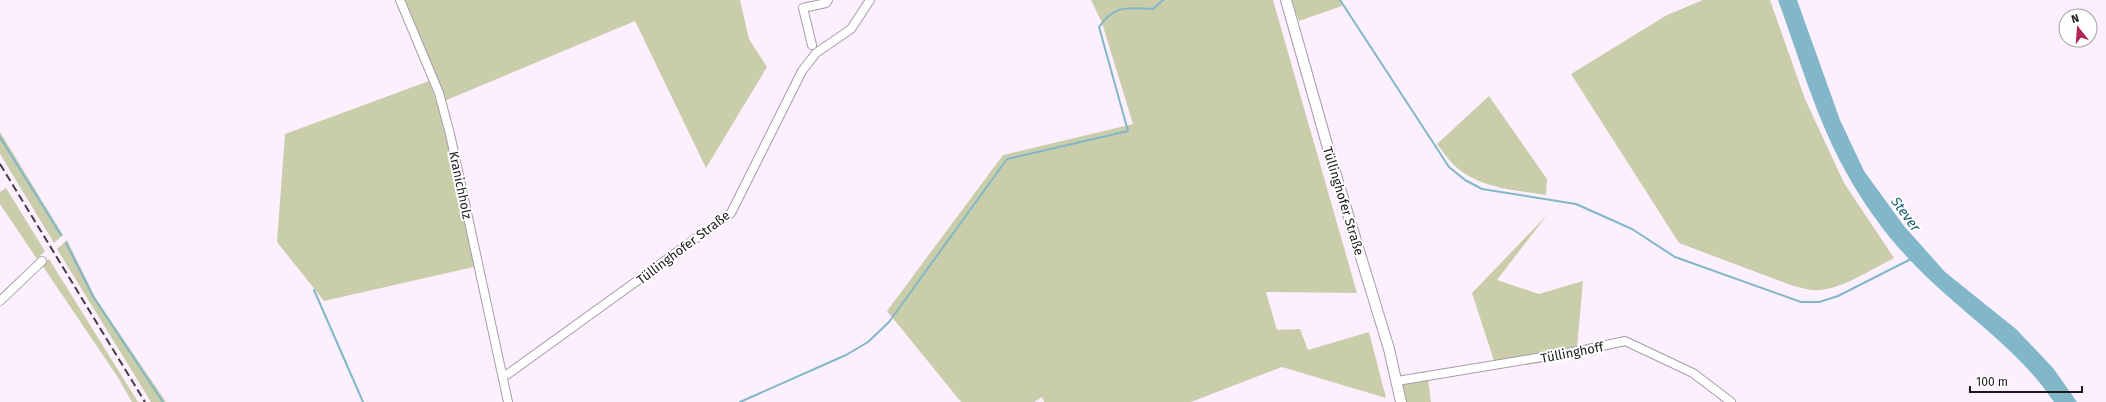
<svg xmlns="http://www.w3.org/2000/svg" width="2106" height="402" viewBox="0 0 2106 402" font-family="'Fira Sans',sans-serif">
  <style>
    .green { fill: #cacdaa }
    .water { fill: #81b7c8 }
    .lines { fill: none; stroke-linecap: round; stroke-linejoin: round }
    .stream { stroke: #81b7c8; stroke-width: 2 }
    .minor-casing { stroke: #a89bab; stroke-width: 10 }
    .major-casing { stroke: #a89bab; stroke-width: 12 }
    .minor { stroke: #fff; stroke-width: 8 }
    .major { stroke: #fff; stroke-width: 10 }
    .rail { stroke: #423c44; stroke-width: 2; stroke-dasharray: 8 4; stroke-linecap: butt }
    .labels { text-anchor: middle; stroke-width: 4; stroke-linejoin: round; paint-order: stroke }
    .street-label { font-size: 13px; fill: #1d181e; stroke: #fff }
    .water-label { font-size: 14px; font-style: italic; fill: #125b6d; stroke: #fff }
  </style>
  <rect width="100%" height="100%" fill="#fcf0fe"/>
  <path class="green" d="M403,0H740L749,39L767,67L706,168L635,21L442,102Z
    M1091,0H1273L1357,293L1266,292L1277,330L1300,329L1308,350L1369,332L1386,398L1282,367L1191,402H1044L1042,397L1034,402H961L887,311L1003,155L1133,124L1102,23Z
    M1291,0H1340L1342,6L1299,21Z
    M1703,0H1770L1805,99L1844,183L1894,258C1870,270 1839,292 1811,290C1805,289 1799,287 1793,286L1679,243L1571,74L1667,15Z
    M429,81L448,134L478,266L324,301L277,242L285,134Z
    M1489,96L1547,179L1546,195C1514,190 1479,188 1455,166C1448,160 1443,151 1437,144Z
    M0,132L63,235L54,243L0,154Z
    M6,188L45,251L37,259L0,204V192Z
    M1547,215L1497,280L1539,294L1583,281L1577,348L1494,361L1472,293Z
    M67,240L95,297L166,402H151L57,249Z
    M49,259L138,402H132L117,376L42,265Z
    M1428,379L1431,402H1403L1400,383Z"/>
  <path class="water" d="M1778,0H1797L1840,120L1864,171L1904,226L1945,272L2016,329L2053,368L2077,402H2054C2016,345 1956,310 1910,260C1885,234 1863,203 1846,172C1816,118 1799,57 1778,0Z"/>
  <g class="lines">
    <path class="stream" d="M1340,0L1449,167L1465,180L1482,189L1576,204L1632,229L1675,257L1801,302H1819L1838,296L1911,259
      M0,137L61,235
      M66,243L94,298L163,402
      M314,290L363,402
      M740,402L846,355L868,342L889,322L1007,159L1128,131L1099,27C1115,4 1128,8 1153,9L1163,0"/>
    <defs>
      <path id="minor" d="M400,0L439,93L450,134L508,402
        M812,45L803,8L826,3L828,0
        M0,301L42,261
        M503,375L508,374L731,213L802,71L816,53L851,29L870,0
        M1397,381L1579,351L1625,341L1693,373L1731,402"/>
      <path id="major" d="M1286,0L1332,162L1389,349L1401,402"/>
    </defs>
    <use href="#minor" class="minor-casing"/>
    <use href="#major" class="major-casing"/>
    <use href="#minor" class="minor"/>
    <use href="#major" class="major"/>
    <path class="rail" d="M0,164L145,402"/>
  </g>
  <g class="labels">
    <g class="street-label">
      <text transform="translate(461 185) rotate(78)" y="5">Kranichholz</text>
      <text transform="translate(1344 201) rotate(73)" y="5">Tüllinghofer Straße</text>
      <text transform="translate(683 247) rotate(-37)" y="5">Tüllinghofer Straße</text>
      <text transform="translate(1572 352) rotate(-11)" y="5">Tüllinghoff</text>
    </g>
    <g class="water-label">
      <text transform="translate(1906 214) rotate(54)" y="5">Stever</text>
    </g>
  </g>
  <g transform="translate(2078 28) rotate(343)"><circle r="19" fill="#ffffff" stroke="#a5a3a5"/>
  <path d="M0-3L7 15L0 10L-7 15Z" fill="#b42455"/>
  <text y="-6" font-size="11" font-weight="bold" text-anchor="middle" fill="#1d181e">N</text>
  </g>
  <path d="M1970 386v6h112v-6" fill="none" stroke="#1d181e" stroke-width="2"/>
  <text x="1976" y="386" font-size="12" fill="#1d181e" stroke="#ffffff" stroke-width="3" paint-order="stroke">100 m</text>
</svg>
